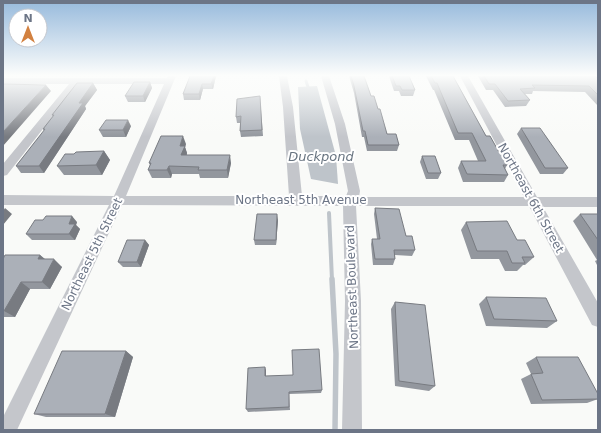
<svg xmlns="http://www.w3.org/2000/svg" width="601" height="433" viewBox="0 0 601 433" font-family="'DejaVu Sans',sans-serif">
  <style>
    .water { fill: #bec4ca }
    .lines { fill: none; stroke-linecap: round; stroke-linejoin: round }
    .stream-far2 { stroke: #bec4ca; stroke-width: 3 }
    .stream-far1 { stroke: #bec4ca; stroke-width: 4 }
    .stream { stroke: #bec4ca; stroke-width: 5.5 }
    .minor { fill: #c4c6cb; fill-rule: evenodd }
    .wall { fill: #93979e }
    .shaded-wall { fill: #787b81 }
    .building { fill: #abb0b8; stroke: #787b81 }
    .labels { text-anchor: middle; stroke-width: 4; stroke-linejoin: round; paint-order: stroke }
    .street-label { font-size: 12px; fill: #6c7586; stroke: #fff }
    .water-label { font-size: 13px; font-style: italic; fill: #687480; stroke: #fff }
  </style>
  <rect width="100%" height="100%" fill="#f9faf8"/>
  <path class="water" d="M317,86L336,156L338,184L311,179L300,129L298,87Z"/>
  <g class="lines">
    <path class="stream-far2" d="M306,81L308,87"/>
    <path class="stream-far1" d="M329,213L332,280"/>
    <path class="stream" d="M332,279L336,354L335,429"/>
    <path class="minor" d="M168,76H176L126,196H289L283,107L279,76H287L293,107L302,196H346L348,191L335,124L321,76H329L345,124L360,191L359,197H524L460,76H468L537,197H598V207H543L598,303V327L592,325L529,206H356L361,301L362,430H342L345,301L343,206L122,205L17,430H3V417L109,205H3V195L114,196L164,84H78L7,175L3,176V164L69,84H3V78H167Z"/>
  </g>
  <path class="wall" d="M216,76L213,89H203L200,100H184L183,94Z
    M349,76H364L371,96L378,109L387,134L399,145L397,151H367L364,137H362L354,93Z
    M389,76H409L415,90L413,96H401L399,91H394Z
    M426,76H453L486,136L499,152L507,165L505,169L508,175L504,182H463L458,168L461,161H478L469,140H455L434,90H433Z
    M478,76H595L598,79V106L585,92L533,91L532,94H525L530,100L526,106L505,107L493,90H486Z
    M150,82L152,88L145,102H128L125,96Z
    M93,83L97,90L85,106L86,109L44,173H21L16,166L44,131L43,129L53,116L52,115Z
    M260,96L263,136L241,137L240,131V123H237L236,117Z
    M131,126L126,137H103L99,130Z
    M521,128L568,168L563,174H540L517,134Z
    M186,144L185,147L187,153V155L231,163L228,178H200L199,174H172L171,178H152L148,170L150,165L149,163Z
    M104,151L110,160L102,175H64L57,166Z
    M422,156L441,173L438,179H426L420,162Z
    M375,208L406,236L415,250L412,256L395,255V259L393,265H373L371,244L372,239H377L374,214Z
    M580,214H598V267L595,261L597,260L573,221Z
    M278,220L276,245H255L254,240Z
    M77,222L76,225L80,229L75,240H32L26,234Z
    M466,222L517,240L534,257L525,265H523L517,271H505L499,259H471L461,230Z
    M145,240L149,245L141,267H123L118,262Z
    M40,255L45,259L62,267L50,289H30L15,317H3V259Z
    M486,297L557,321L547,328L486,326L479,304Z
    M395,302L435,386L429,391L395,386L391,309Z
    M126,351L133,357L115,417H46L34,414Z
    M536,357L598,394V399L587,403L531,404L521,379L531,374L526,363Z
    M266,370V376L322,390L321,393L289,394L290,410L248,412L246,409Z"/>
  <path class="shaded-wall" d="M214,76H216L213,89L211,84Z
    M150,82L152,88L145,102L143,96Z
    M93,83L97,90L85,106L86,109L44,173L39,166L79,103Z
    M202,84L203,89L200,100L199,94Z
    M46,85L51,91L3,146V132Z
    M128,120L131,126L126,137L123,130Z
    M183,136L186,144L185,147L187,153L184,163L181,155L180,146Z
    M104,151L110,160L102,175L96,165Z
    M230,155L231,163L228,178L227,170Z
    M169,166L172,174L171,178L167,170Z
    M5,208L12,214L3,225V211Z
    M277,214L278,220L276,245V240Z
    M72,216L77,222L76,225L80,229L75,240L69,234V224Z
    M145,240L149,245L141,267L137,262Z
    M40,255L49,263L38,259Z
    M54,259L62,267L50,289L42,282Z
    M21,282L30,289L15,317L4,311Z
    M126,351L133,357L115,417L105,414Z
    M265,367L266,370V379L265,376Z"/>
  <path class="building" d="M190,76H214L211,84H202L199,94H183Z
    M351,76H364L371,96H374L378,109H380L387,134H396L399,145H368L365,131H363L354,86Z
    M392,76H409L415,90H402L400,86H396Z
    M431,76H453L486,136H490L499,152H501L507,165H503L508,175L467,174L461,161H486L472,133H458L437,83H435Z
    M484,76H595L598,79V95L589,86L532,85L535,88L520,89L530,100L508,101L495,84H489Z
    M134,82H150L143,96H125Z
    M77,83H93L79,103H83L39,166H16L45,129H43L54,115H52Z
    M3,84L46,85L3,132Z
    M260,96L262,130L240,131L241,116L236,117L237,99Z
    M106,120H128L123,130H99Z
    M521,128H540L568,168H545Z
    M161,136H183L180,146H185L181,155H230L227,170H198L199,167L169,166L167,170H148L151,163H149Z
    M104,151L96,165L57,166L65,154H74L76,152Z
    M422,156H435L441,173H428Z
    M375,208L399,209L406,236H412L415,250H394L395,259H375L372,239H380Z
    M257,214H277L276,240H254Z
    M580,214H598V240Z
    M46,216H72L69,224H75L69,234H26L35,220H43Z
    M507,221L517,240H525L534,257H522L525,263H512L507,251H477L466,222Z
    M127,240H145L137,262H118Z
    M5,255H40L38,259H54L42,282H21L4,311H3V259Z
    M486,297L546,298L557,321L494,319Z
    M395,302L425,305L435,386L399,381Z
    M319,349L322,390L289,392V407L246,409L248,368L265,367V376L293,375L292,350Z
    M62,351H126L105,414H34Z
    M536,357H578L598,394V399L542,400L531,374L543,373Z"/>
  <linearGradient id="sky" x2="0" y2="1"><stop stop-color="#97badc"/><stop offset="0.55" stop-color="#fcfdfc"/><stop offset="1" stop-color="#fcfdfc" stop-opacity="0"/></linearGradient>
  <rect width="601" height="137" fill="url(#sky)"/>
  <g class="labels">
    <g class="street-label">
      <text transform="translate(531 198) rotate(61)" y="4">Northeast 6th Street</text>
      <text x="301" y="204">Northeast 5th Avenue</text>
      <text transform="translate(92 254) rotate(-64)" y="4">Northeast 5th Street</text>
      <text transform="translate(352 287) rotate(-92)" y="4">Northeast Boulevard</text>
    </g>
    <g class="water-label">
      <text x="321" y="161">Duckpond</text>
    </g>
  </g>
  <rect width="601" height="433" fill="none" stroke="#6c7586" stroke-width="8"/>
  <g transform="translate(28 28)"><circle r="19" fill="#ffffff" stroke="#c4c8cf"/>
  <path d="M0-3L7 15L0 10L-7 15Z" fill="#d28140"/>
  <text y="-6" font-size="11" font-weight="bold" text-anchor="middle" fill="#6c7586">N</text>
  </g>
</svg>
